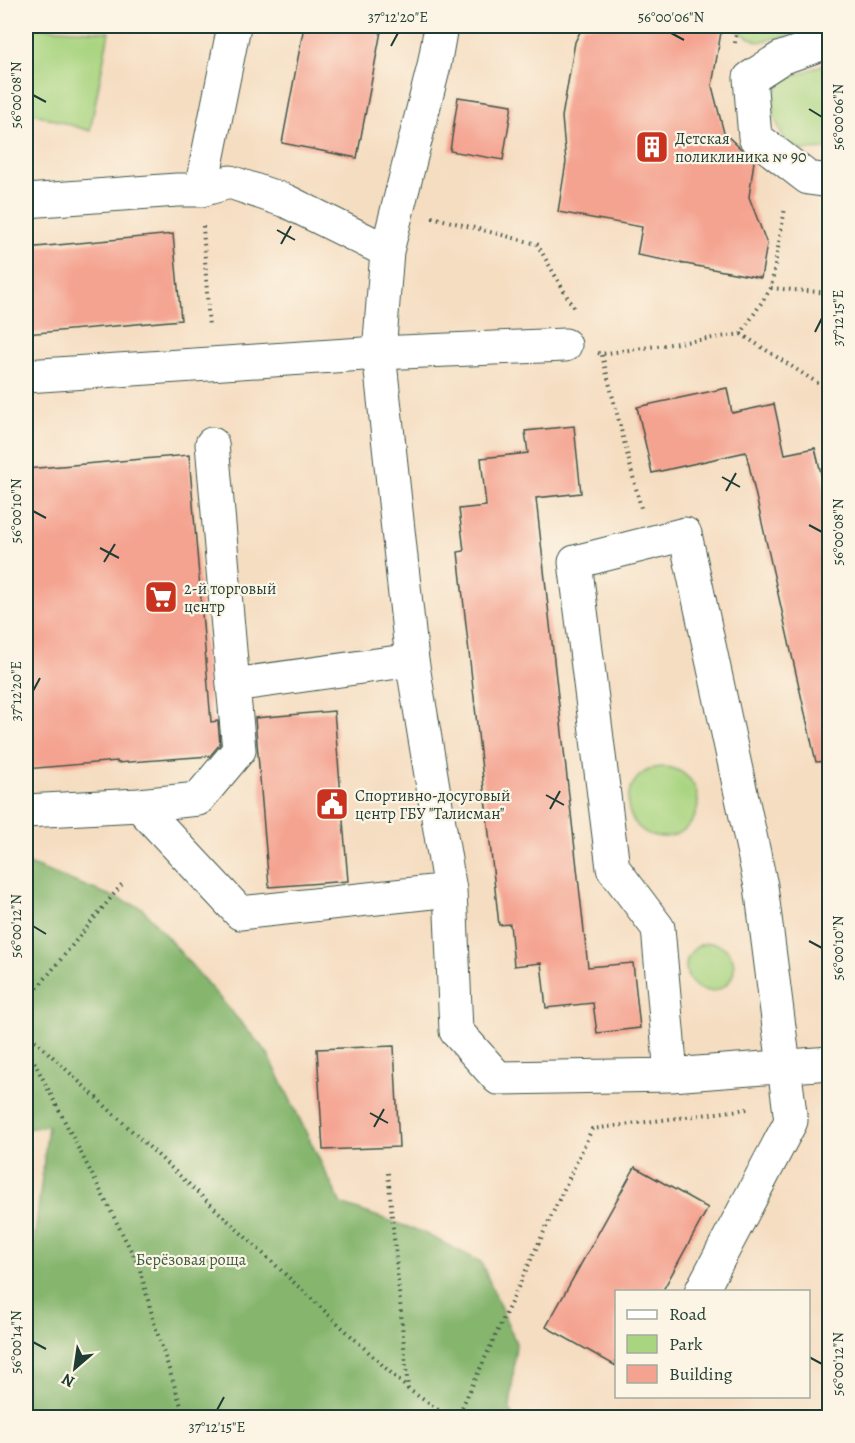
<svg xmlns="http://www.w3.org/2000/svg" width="855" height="1443" viewBox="0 0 855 1443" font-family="Alegreya,serif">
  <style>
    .green { fill: #a9d480; stroke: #64885a; stroke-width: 1.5 }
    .forest { fill: #86b66e; stroke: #527a51; stroke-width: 1.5 }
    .building { fill: #f4a390 }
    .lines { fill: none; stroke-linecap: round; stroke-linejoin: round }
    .minor-casing { stroke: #3f5549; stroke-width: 35 }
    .path { stroke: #3f5549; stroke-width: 4; stroke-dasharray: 1.5 4.5; stroke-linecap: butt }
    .minor { stroke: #fff; stroke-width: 33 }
    .ticks { fill: none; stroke: #1f3d34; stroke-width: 2 }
    .labels { text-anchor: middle; stroke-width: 4.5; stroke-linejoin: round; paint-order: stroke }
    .poi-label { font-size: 16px; fill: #1f3d34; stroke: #fcf5e5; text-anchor: start }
    .park-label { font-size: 16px; fill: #3b5b43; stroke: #fcf5e5 }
    .neatline { fill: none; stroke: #1f3d34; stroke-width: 2 }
    .ticks-label { font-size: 15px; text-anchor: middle; fill: #1f3d34 }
  </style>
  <rect width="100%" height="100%" fill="#fcf5e5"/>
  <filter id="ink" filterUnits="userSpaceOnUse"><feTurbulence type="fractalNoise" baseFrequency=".0167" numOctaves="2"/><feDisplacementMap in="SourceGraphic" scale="12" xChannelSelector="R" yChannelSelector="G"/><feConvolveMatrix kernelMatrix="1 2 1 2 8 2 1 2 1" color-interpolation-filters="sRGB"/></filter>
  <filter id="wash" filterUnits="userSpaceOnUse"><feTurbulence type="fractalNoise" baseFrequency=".008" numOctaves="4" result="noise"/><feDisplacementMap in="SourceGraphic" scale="24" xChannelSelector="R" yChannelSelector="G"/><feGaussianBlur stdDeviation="1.35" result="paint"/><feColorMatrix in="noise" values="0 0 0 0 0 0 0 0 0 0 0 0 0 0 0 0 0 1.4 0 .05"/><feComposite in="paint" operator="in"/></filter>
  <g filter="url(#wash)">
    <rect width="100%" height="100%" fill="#f5ddc1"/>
    <path class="green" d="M734,26H812L791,35L758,42L737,31Z
      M26,27L109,32L90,131L26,111Z
      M829,62V149L801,150L785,141L773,114L774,94L782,81Z
      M628 802a35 35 0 1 1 70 0a35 35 0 1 1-70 0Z
      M686 967a24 24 0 1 1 48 0a24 24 0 1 1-48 0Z"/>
    <path class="forest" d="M26,863L142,908L268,1054L341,1204L422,1232L481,1262L516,1343L510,1410L513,1417H26V1310L48,1126L26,1129Z"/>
    <g id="blocks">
      <path class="building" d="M304,26H382L357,158L282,143Z
        M583,26H722L712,86L724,133L754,161L749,197L767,244L761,278L637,255L642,227L558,212L566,162L562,117L575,42Z
        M458,97L512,105L503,160L450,151Z
        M173,234L181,320L26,334V248Z
        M727,388L732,413L774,404L785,454L815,448L830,511V761L816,762L746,452L652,473L637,407Z
        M574,426L581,493L536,498L588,967L633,963L640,1028L597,1033L593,1003L546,1008L541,963L514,966L510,924L499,925L458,552L464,551L459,509L486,506L481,458L528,453L525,431Z
        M189,455L211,722L218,721L220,744L210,756L117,763V761L26,769V469Z
        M334,711L348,881L269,887L255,718Z
        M394,1046L399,1147L323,1150L317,1049Z
        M635,1167L708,1208L662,1292H616V1366L546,1327Z"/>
    </g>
  </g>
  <g filter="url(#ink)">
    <use href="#blocks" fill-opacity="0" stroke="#3f5549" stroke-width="1.5"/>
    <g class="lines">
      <defs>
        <path id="minor" d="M441,26L434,66L387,251L379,353L412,660L450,890L456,1031L498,1078L671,1075L830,1063
          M830,41L781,58L750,78L755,137L808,178L830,181
          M201,190L230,182L286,201L387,251
          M26,201L177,190H201L234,26
          M26,376L379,353L565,345
          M212,444L233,685
          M139,805L198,799L239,750L233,685L412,660
          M26,811L139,805L240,913L450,890
          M671,1075L658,928L613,868L575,562L685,534L761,886L791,1121L701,1292"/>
      </defs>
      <use href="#minor" class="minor-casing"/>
      <path class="path" d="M735,43L737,26
        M432,217L537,244L575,310
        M203,226L209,327
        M771,288L830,293
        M741,334L830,391
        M598,353L601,354L741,334L771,288L785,208
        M602,355L641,508
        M26,1002L123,883
        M26,1032L408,1389
        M26,1046L139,1266L155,1326L185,1418
        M388,1173L408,1389L450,1418
        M457,1418L592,1129L748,1109"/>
      <use href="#minor" class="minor"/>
    </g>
  </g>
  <path class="ticks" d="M671,33L684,40M391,46L398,33M33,95L46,102M809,109L822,117M277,230L295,240M281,244L291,226M815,332L822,318M722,477L740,487M726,491L736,473M33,511L46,518M809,525L822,532M100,548L119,558M104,562L115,544M33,691L40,678M546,795L564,805M550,809L560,791M33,926L46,934M809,941L822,948M370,1113L388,1123M374,1127L384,1109M33,1342L46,1349M809,1357L822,1364M217,1410L224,1397"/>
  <defs>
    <symbol id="building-square" viewBox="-11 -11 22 22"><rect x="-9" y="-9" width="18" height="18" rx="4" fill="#c8321e" stroke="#fcf5e5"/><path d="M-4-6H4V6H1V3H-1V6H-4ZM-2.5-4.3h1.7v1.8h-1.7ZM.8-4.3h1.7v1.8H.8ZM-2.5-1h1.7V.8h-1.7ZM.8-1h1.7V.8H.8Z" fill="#fff"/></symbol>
    <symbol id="supermarket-square" viewBox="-11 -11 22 22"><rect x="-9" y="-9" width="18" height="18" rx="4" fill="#c8321e" stroke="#fcf5e5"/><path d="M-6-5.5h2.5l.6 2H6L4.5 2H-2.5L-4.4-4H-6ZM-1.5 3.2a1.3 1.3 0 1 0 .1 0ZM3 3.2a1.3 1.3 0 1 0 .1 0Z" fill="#fff"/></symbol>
    <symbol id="civic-square" viewBox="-11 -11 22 22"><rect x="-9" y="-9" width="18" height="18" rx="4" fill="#c8321e" stroke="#fcf5e5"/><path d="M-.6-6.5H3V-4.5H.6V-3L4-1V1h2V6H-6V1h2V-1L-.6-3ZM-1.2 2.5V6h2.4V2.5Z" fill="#fff"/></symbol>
  </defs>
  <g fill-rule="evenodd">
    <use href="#building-square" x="633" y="128" width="38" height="38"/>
    <use href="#supermarket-square" x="142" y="578" width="38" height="38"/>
    <use href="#civic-square" x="313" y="785" width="38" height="38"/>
  </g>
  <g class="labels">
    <g class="poi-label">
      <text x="675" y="144">Детская<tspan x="675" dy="18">поликлиника № 90</tspan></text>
      <text x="184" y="594">2-й торговый<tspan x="184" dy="18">центр</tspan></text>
      <text x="355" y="801">Спортивно-досуговый<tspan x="355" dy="18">центр ГБУ "Талисман"</tspan></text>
    </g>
    <g class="park-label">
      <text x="191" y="1265">Берёзовая роща</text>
    </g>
  </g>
  <rect width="855" height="1443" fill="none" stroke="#fcf5e5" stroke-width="66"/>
  <rect x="615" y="1290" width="195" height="108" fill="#fcf5e5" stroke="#a4ab9e" stroke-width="1.5"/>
  <rect x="627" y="1310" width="30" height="9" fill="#ffffff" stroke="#a4ab9e" stroke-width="1.5"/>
  <text x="669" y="1320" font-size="18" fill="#1f3d34">Road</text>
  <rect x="627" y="1335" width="30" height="18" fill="#a9d480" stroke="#a4ab9e" stroke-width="1.5"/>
  <text x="669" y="1350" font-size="18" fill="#1f3d34">Park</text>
  <rect x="627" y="1365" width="30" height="18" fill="#f4a390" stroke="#a4ab9e" stroke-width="1.5"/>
  <text x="669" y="1380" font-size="18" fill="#1f3d34">Building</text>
  <g transform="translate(75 1368) rotate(209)" stroke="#fcf5e5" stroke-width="4.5" paint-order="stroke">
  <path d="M0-4.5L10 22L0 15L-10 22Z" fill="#1f3d34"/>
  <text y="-9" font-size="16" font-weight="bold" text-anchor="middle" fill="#1f3d34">N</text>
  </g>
  <rect x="33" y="33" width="789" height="1377" class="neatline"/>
  <g class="ticks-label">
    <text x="398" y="22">37°12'20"E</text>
    <text x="671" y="22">56°00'06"N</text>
    <text transform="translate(16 95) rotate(-90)" y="5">56°00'08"N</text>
    <text transform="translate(838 117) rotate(-90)" y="5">56°00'06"N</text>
    <text transform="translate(838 318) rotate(-90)" y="5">37°12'15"E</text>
    <text transform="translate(16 511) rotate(-90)" y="5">56°00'10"N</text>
    <text transform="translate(838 532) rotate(-90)" y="5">56°00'08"N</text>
    <text transform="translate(16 691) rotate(-90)" y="5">37°12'20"E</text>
    <text transform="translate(16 926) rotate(-90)" y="5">56°00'12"N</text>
    <text transform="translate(838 948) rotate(-90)" y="5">56°00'10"N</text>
    <text transform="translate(16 1342) rotate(-90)" y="5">56°00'14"N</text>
    <text transform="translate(838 1364) rotate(-90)" y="5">56°00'12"N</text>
    <text x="217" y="1432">37°12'15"E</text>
  </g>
</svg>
